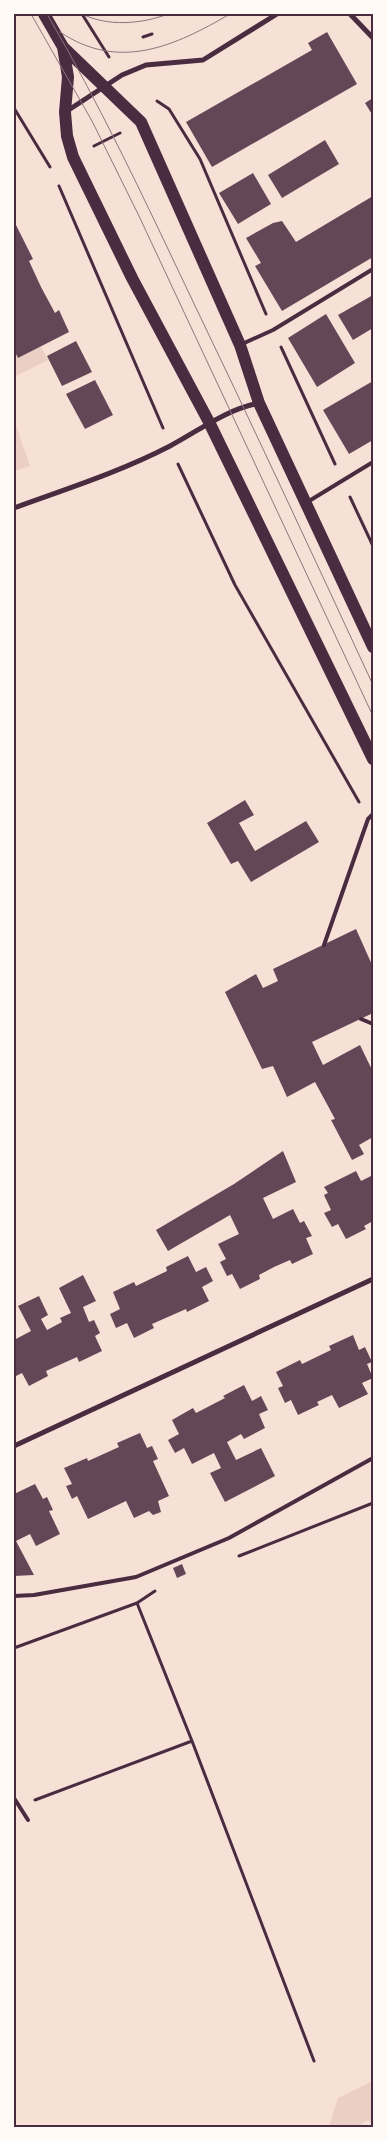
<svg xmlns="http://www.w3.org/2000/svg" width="387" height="2141" viewBox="0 0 387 2141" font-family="Spectral,serif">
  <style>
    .green { fill: #ebcfc5 }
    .building { fill: #644757 }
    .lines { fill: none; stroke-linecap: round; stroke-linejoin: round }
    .path { stroke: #4a2c40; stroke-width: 3 }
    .service { stroke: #4a2c40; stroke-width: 4 }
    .minor { stroke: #4a2c40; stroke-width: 5 }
    .primary { stroke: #4a2c40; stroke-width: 12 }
    .tram { stroke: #8f747c; stroke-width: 1 }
    .neatline { fill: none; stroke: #4a2c40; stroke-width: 2 }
  </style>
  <rect width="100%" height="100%" fill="#f7e1d7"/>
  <path class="green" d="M41,346L48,360L14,377V350L18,358Z
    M14,420L30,466L14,471Z
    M373,2081V2127L368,2120L356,2127H329L338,2098Z"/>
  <path class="building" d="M327,32L357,84L212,167L186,122L312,50L308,43Z
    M373,98V116L365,103Z
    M325,140L339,164L282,198L268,175Z
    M253,173L271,204L238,224L219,193Z
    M373,196V257L282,311L255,266L261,263L246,238L273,223L282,221L296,242Z
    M14,221L33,259L29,261L41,287L55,313L59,310L69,332L18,358L14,350Z
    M373,295V328L353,340L338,315Z
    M326,314L355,363L317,387L288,338Z
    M76,341L92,372L62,386L47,356Z
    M95,380L113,415L85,429L66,394Z
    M373,381V440L349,454L323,410Z
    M245,800L254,815L239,823L255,851L306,821L319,842L251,882L238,861L231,864L207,823Z
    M356,929L373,967V1013L312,1042L323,1065L360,1045L373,1072V1137L359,1145L364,1154L352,1160L331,1120L335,1119L315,1082L287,1097L273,1066L262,1069L225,992L256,974L263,988L278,981L273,969Z
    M283,1151L296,1182L263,1198L273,1219L293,1209L300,1223L304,1221L312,1236L306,1238L313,1254L292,1264L290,1260L274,1267L259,1275L260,1279L240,1289L232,1274L227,1276L220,1262L226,1259L218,1244L239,1234L230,1215L168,1251L156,1230L234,1184Z
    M356,1171L361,1181L373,1175V1221L364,1226L366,1229L346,1239L338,1224L332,1227L324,1213L331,1210L324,1195L328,1193L324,1187Z
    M188,1256L196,1272L206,1267L213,1281L202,1287L209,1301L187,1312L186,1309L152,1324L154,1328L134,1338L127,1323L116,1328L110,1314L120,1309L113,1292L134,1282L136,1286L167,1271L166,1267Z
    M83,1275L96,1301L83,1307L89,1322L94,1320L100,1333L95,1336L102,1351L79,1362L77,1357L46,1371L48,1376L29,1386L22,1373L16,1376L14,1371V1340L31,1331L18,1306L39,1296L48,1315L41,1319L47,1330L62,1322L60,1318L71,1313L59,1288Z
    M353,1335L359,1350L365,1347L372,1362L367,1364L373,1378L362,1383L368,1394L339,1408L332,1395L317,1402L319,1405L298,1415L291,1400L285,1403L278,1388L283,1386L276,1372L300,1360L302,1364L331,1350L329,1346Z
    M244,1385L252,1401L261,1396L268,1410L259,1414L265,1428L244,1439L241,1434L227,1442L236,1460L261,1448L275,1476L225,1502L210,1473L221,1468L214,1453L192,1464L184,1448L175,1453L168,1440L179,1434L172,1420L193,1408L196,1413L225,1398L223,1396Z
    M140,1433L147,1448L152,1446L158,1459L153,1461L169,1496L158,1501L161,1512L153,1515L149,1511L134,1518L126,1501L88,1519L77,1496L72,1499L66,1486L72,1484L64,1468L87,1458L88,1461L119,1447L117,1443Z
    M35,1484L43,1499L47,1497L53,1510L49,1511L60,1534L36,1546L30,1534L16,1541L34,1575L14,1576V1494Z
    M182,1564L186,1574L177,1578L173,1568Z"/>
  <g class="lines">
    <path class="path" d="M82,14L109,57
      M143,37L152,34
      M157,101L169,109L200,159L266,314
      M14,108L50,167
      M94,146L120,133
      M59,186L163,428
      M281,347L335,464
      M178,464L235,585L359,802
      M350,497L373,546
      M239,1556L373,1503
      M137,1603L155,1591
      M14,1648L137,1603L192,1741
      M35,1800L192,1741L314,2061"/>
    <path class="service" d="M242,344L273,330L373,269
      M309,501L373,462
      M324,945L368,819L373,814
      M361,1019L373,1024
      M14,1596L34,1595L136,1577L229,1538L373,1458
      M14,1798L28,1820"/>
    <path class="minor" d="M350,14L373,38
      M67,111L122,75L146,65L203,60L277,14
      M14,508C66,489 120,472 170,446C200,430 225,410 259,403
      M14,1446L373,1279"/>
    <path class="primary" d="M44,14L63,47L141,122L240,345L259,403L373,647
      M63,47L68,77L65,112L67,136L73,157L132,278L209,422L373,759"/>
    <path class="tram" d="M31,14L92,121L139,216L373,716
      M47,14C99,103 143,196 187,289C250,420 312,553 373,685
      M82,14C108,27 142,24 168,14
      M60,32C119,72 175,46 230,14"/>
  </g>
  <rect width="387" height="2141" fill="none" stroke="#fffaf5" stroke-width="30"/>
  <rect x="15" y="15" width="357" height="2111" class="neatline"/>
</svg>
